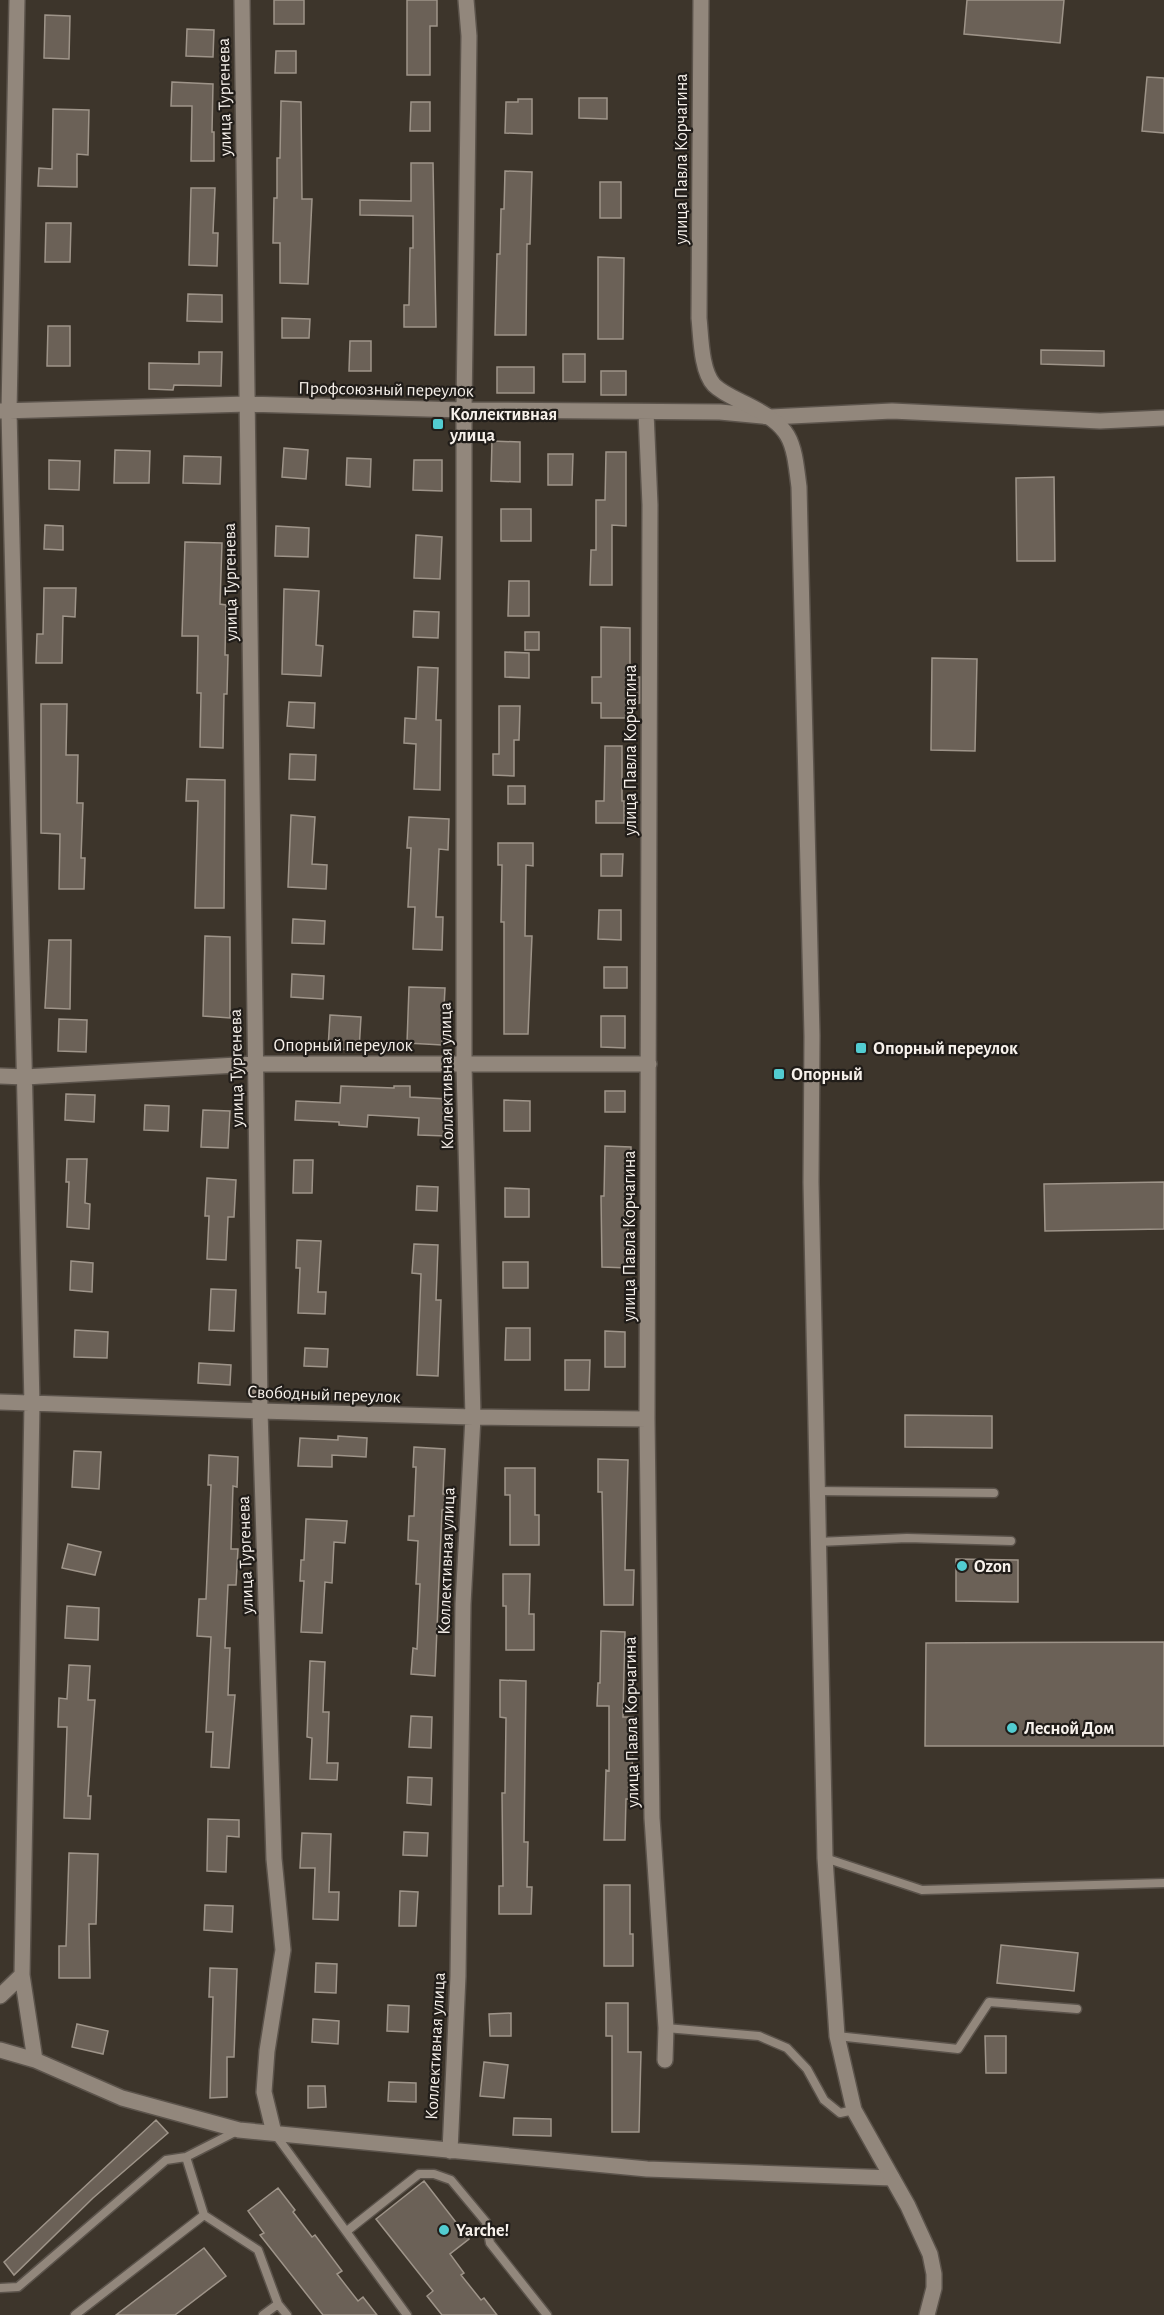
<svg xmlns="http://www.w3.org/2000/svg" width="1164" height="2315" viewBox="0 0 1164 2315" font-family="'Alegreya Sans',sans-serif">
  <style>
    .building { fill: #6b6157; stroke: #9e9489; stroke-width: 1.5 }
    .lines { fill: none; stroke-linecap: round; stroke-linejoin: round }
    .service-casing { stroke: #5b534b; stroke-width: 11 }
    .minor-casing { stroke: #5b534b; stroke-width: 18 }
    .tertiary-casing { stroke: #5b534b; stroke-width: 18 }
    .service { stroke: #92877c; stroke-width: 8 }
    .minor { stroke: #92877c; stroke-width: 15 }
    .tertiary { stroke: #92877c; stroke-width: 15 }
    .poi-dot { fill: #52ccd1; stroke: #211d19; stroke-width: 2 }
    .labels { text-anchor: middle; stroke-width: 4.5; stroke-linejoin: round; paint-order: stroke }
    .street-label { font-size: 18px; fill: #f7f1eb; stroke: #211d19 }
    .poi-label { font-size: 18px; font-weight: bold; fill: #f7f1eb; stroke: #211d19; text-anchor: start }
  </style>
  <rect width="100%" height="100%" fill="#3d352b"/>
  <path class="building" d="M274,0H304V24H274Z
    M407,0H437V26H430V75H407Z
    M967,0H1064L1060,43L964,34Z
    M45,15L70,16L69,59L44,58Z
    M187,29L214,30L213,57L186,56Z
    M276,51H296V73H275Z
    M1147,77L1164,78V133L1142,131Z
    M172,82L213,84L212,132H214V161H191L192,106H171Z
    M579,98H607V119L579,118Z
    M518,99H532V134L505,133L506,102H518Z
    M281,101L301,102L302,199H312L308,284L280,283V243H273L274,198H277V158H280Z
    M411,102H430V131H410Z
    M53,109L89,110L88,155L77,154V187L38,186L39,168L52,169Z
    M411,163H433L436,327H404V305H409L410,248H413V216L360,215V200L411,201Z
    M505,171L532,172L530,244H527L526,335H495L497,254H500L501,209H504Z
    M600,182H621V218H600Z
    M191,188H215L213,233H218L217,266L189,265Z
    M46,223H71L70,262H45Z
    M598,257L624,258L623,339H598Z
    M188,294L222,295V322L187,321Z
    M282,318L310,319L309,338H282Z
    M48,326H70V366H47Z
    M350,341H371V371H349Z
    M1041,350L1104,351V366L1041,364Z
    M199,352H222L221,386L174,385L173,390L149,389V363L199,364Z
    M563,354H585V382H563Z
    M497,367H534V393H497Z
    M601,371H626V395H601Z
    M492,441L520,442V482L491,481Z
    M284,448L308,450L306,479L282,477Z
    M115,450L150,451L149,483H114Z
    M606,452H626V526L612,525V585H590L591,550H596V500H605Z
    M548,454H573L572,485H548Z
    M184,456L221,457L220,484L183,483Z
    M347,458L371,459L370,487L346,485Z
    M49,460L80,461L79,490L49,489Z
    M414,460H442V491L413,490Z
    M1054,477L1055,561H1017L1016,478Z
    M501,509H531V541H501Z
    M45,525L63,526V550L44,549Z
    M276,526L309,528L308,557L275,556Z
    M416,535L442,537L440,579L414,578Z
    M185,542L222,543L220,604L226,605L225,655H228L227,694H224L223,748L200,747L201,693H197L198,636H182Z
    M509,581H529V616H508Z
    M44,588H76L75,617L63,616L62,663H36L37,634H43Z
    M284,589L319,591L316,645L323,646L321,676L282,674Z
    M414,611L439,612L438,638L413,637Z
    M601,627L630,628V677H640V703H627V718H601V703H592V677H601Z
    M525,632H539V650H525Z
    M505,652L529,653V678L505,677Z
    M932,658L977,659L975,751L931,750Z
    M418,667L438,668L436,720H441L440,790L414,789L416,744L404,743L405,718L416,719Z
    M289,702L315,703L314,728L287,726Z
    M41,704H67L66,755H78L77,803H83L81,858H85L84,889H59L60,834L41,833Z
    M499,706H520L519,740H514V776L493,775V754H499Z
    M605,746H622V801H624V823H596V801H604Z
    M290,754L316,755L315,780L289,779Z
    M187,779L225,780L224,908H195L198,801H186Z
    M508,786H525V804H508Z
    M291,815L315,817L312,864L327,865L326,889L288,887Z
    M409,817L449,819L448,850L439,849L436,917H443L442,950L413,949L415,907H408L411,848H407Z
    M498,843H533V866L526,865L525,936H532L528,1034H504V922H501L502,865H498Z
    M601,854H623L622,876H601Z
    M599,910H621V940L598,939Z
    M293,919L325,921L324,944L292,943Z
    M205,936L230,937V1018L203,1016Z
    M49,940H71L70,1009L45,1008Z
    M604,967H627V988H604Z
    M292,974L324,976L323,999L291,997Z
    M409,987L445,988L442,1045L407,1043Z
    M330,1015L361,1017L359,1050L328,1049Z
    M601,1016H625V1048L601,1047Z
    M59,1019L87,1020L86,1052L58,1051Z
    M341,1086L394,1088V1086H410V1097L448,1099L446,1136L418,1135L419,1118L368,1115L367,1127L339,1125V1122L295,1120L296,1101L340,1103Z
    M605,1091H625V1112H605Z
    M66,1094L95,1095L94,1122L65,1120Z
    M504,1100L530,1101V1131H504Z
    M145,1105L169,1106L168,1131L144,1130Z
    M203,1110L230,1111L228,1148L201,1147Z
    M605,1146L631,1147V1170H628V1268L602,1267L601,1196H604Z
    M67,1159H87L85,1203L90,1204L89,1229L67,1227L69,1182H66Z
    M294,1160H313L312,1193H293Z
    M207,1178L236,1180L234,1217H228L226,1260L207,1259L209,1216H205Z
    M1164,1182V1229L1045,1231L1044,1184Z
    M417,1186L438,1187L437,1211L416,1210Z
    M505,1188L529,1189V1217H505Z
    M297,1240L321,1241L318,1292H326L325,1314L298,1313L300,1268H296Z
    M414,1244L438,1245L436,1300H441L438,1376L417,1375L421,1274L412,1273Z
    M71,1261L93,1263L92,1292L70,1290Z
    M503,1262H528V1288H503Z
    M211,1289L236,1290L234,1331L209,1330Z
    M506,1328H530V1360H505Z
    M75,1330L108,1332L107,1358L74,1357Z
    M605,1331L625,1332V1367H605Z
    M305,1348L328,1349L327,1367L304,1366Z
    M565,1360H590L589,1390H565Z
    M199,1363L231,1365L230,1385L198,1383Z
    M905,1415L992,1416V1448L905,1447Z
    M338,1436L367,1438L366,1457L332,1455V1467L298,1466L300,1438L338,1440Z
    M414,1447L445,1449L443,1494H446L445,1510H442L435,1676L411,1674L413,1648L417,1649L420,1584H416L418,1541L408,1540L409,1516H414L416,1467H413Z
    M74,1451L101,1452L99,1489L72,1487Z
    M209,1455L238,1457L237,1487L233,1486L231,1549H238L236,1585H228L225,1648H230L228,1695H235L229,1768L211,1767L213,1732H206L211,1637L197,1636L199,1599H206L211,1485H208Z
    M598,1459L628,1460L625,1570H634L633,1605H604L602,1492H598Z
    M505,1468H535V1515H539V1545H510V1495H505Z
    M306,1519L347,1521L345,1543L334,1542L332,1583L325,1582L322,1633L301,1632L304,1581H300L301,1560H304Z
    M68,1544L101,1552L95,1575L62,1568Z
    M956,1559L1018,1560V1602L956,1601Z
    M503,1574H530L529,1614H534V1650H506V1606H503Z
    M67,1606L99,1608L98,1640L65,1638Z
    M601,1631L625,1632L623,1717H634L631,1799H626L625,1840H604L606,1770L609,1771V1706H597L598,1683H600Z
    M1164,1642V1746H925L926,1643Z
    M310,1661L325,1662L323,1712H329L327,1763H338L337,1780L310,1779L312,1738L307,1737Z
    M69,1665L90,1666L88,1700H95L88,1796H91L90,1819L64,1818L67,1727H58L59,1698L67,1699Z
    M500,1680L526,1681L524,1842H528L527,1887H532L531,1914H499V1886H503L502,1793H505L506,1718L500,1717Z
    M411,1716L432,1717L431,1748L409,1747Z
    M408,1777L432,1778L431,1805L407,1803Z
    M208,1819L239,1820V1837L227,1836L226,1872L207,1871Z
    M404,1832L428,1833L427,1856L403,1855Z
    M302,1833L331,1834L329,1892H339L338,1920L313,1919L315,1868H300Z
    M69,1853L98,1854L96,1924H89L90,1978H59V1946H66Z
    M604,1885H630V1934H633V1966H604Z
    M400,1891L418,1892L416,1926H399Z
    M205,1905L233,1906L232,1932L204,1930Z
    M1001,1945L1078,1953L1074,1991L997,1983Z
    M316,1963L337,1964L336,1993L315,1992Z
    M210,1968L237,1969L234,2057H227V2097L210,2098L213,1997H209Z
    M606,2003H628V2052H641L639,2132H612V2036H606Z
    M388,2005L409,2006L408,2032L387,2031Z
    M511,2013V2036H490L489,2014Z
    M313,2019L339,2021L338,2044L312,2042Z
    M77,2024L108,2031L103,2054L72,2047Z
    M985,2036H1006V2073H986Z
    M484,2062L508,2065L504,2098L480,2096Z
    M389,2082L416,2083V2102L388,2101Z
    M308,2086H325L326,2107L308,2108Z
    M514,2118L551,2119V2136L513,2135Z
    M156,2120L168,2133L93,2198L14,2275L4,2262Z
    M424,2181L469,2239L450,2254L464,2273L461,2275L481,2300L484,2298L497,2315H442L427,2296L433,2291L376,2219Z
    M278,2188L295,2210L293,2212L312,2237L315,2235L342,2271L337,2274L358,2301L363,2297L377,2315H323L260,2235L264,2233L248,2211Z
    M204,2248L226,2276L175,2315H116Z"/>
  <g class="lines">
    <defs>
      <path id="service" d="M817,1491L994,1493
        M818,1542L907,1538L1011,1541
        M825,1858L922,1890L1164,1883
        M666,2028L759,2036L787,2048L807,2069L824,2100L840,2113L854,2110
        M837,2036L958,2049L989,2002L1077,2009
        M275,2134L407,2315
        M204,2215L258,2250L278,2304L287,2315
        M347,2231L419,2174H434L451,2180L486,2222L490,2243L547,2315
        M0,2288L18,2287L166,2160L186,2157
        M75,2315L204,2215L186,2157L237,2131
        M263,2315L278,2304"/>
      <path id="minor" d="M17,0L9,411L32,1404L22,1975L35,2060
        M242,0L260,1411L274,1859L283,1950L267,2051L264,2092L274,2133
        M1,411L248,404L464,410L720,412L771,417L892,411L1100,421L1164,418
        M646,412L650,505L647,1419L652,1818L666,2028L665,2060
        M0,1076L25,1077L255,1064H649
        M0,1402L260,1411L473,1417L647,1419
        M0,1996L22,1975
        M0,2050L35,2060L122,2098L239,2130L647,2169L892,2178
        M450,2151L458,1976L463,1604L473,1417L464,1066V410L469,36L466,0"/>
      <path id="tertiary" d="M701,0L699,318C701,337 701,371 714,385C722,393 736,399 746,404C792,427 793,438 799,487L812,1036L811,1182L825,1858L837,2036L854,2110L908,2206L930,2254L934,2274V2288L927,2315"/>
    </defs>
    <use href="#service" class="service-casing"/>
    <use href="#minor" class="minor-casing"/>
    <use href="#tertiary" class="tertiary-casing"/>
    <use href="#service" class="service"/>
    <use href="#minor" class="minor"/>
    <use href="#tertiary" class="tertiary"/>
  </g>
  <g class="poi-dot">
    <rect x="432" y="418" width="12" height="12" rx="3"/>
    <rect x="855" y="1042" width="12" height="12" rx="3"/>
    <rect x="773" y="1068" width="12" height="12" rx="3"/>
    <circle cx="962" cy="1566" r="6"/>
    <circle cx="1012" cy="1728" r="6"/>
    <circle cx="444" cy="2230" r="6"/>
  </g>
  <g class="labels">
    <g class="street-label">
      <text transform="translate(224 97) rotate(-91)" y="6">улица Тургенева</text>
      <text transform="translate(681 159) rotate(-90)" y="6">улица Павла Корчагина</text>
      <text transform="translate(386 389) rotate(1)" y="6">Профсоюзный переулок</text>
      <text transform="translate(230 582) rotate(-91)" y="6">улица Тургенева</text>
      <text transform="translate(630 750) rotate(-90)" y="6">улица Павла Корчагина</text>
      <text x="343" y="1051">Опорный переулок</text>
      <text transform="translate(236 1068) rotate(-91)" y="6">улица Тургенева</text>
      <text transform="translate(446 1076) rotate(-91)" y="6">Коллективная улица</text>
      <text transform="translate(629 1236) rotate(-90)" y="6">улица Павла Корчагина</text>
      <text transform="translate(324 1394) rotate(2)" y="6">Свободный переулок</text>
      <text transform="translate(245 1555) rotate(-92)" y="6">улица Тургенева</text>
      <text transform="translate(446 1561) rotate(-88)" y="6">Коллективная улица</text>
      <text transform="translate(631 1722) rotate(-91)" y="6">улица Павла Корчагина</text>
      <text transform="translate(435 2046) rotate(-87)" y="6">Коллективная улица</text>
    </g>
    <g class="poi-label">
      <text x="450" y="420">Коллективная<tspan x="450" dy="21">улица</tspan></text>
      <text x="873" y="1054">Опорный переулок</text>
      <text x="791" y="1080">Опорный</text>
      <text x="974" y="1572">Ozon</text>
      <text x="1024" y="1734">Лесной Дом</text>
      <text x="456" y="2236">Yarche!</text>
    </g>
  </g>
</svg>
